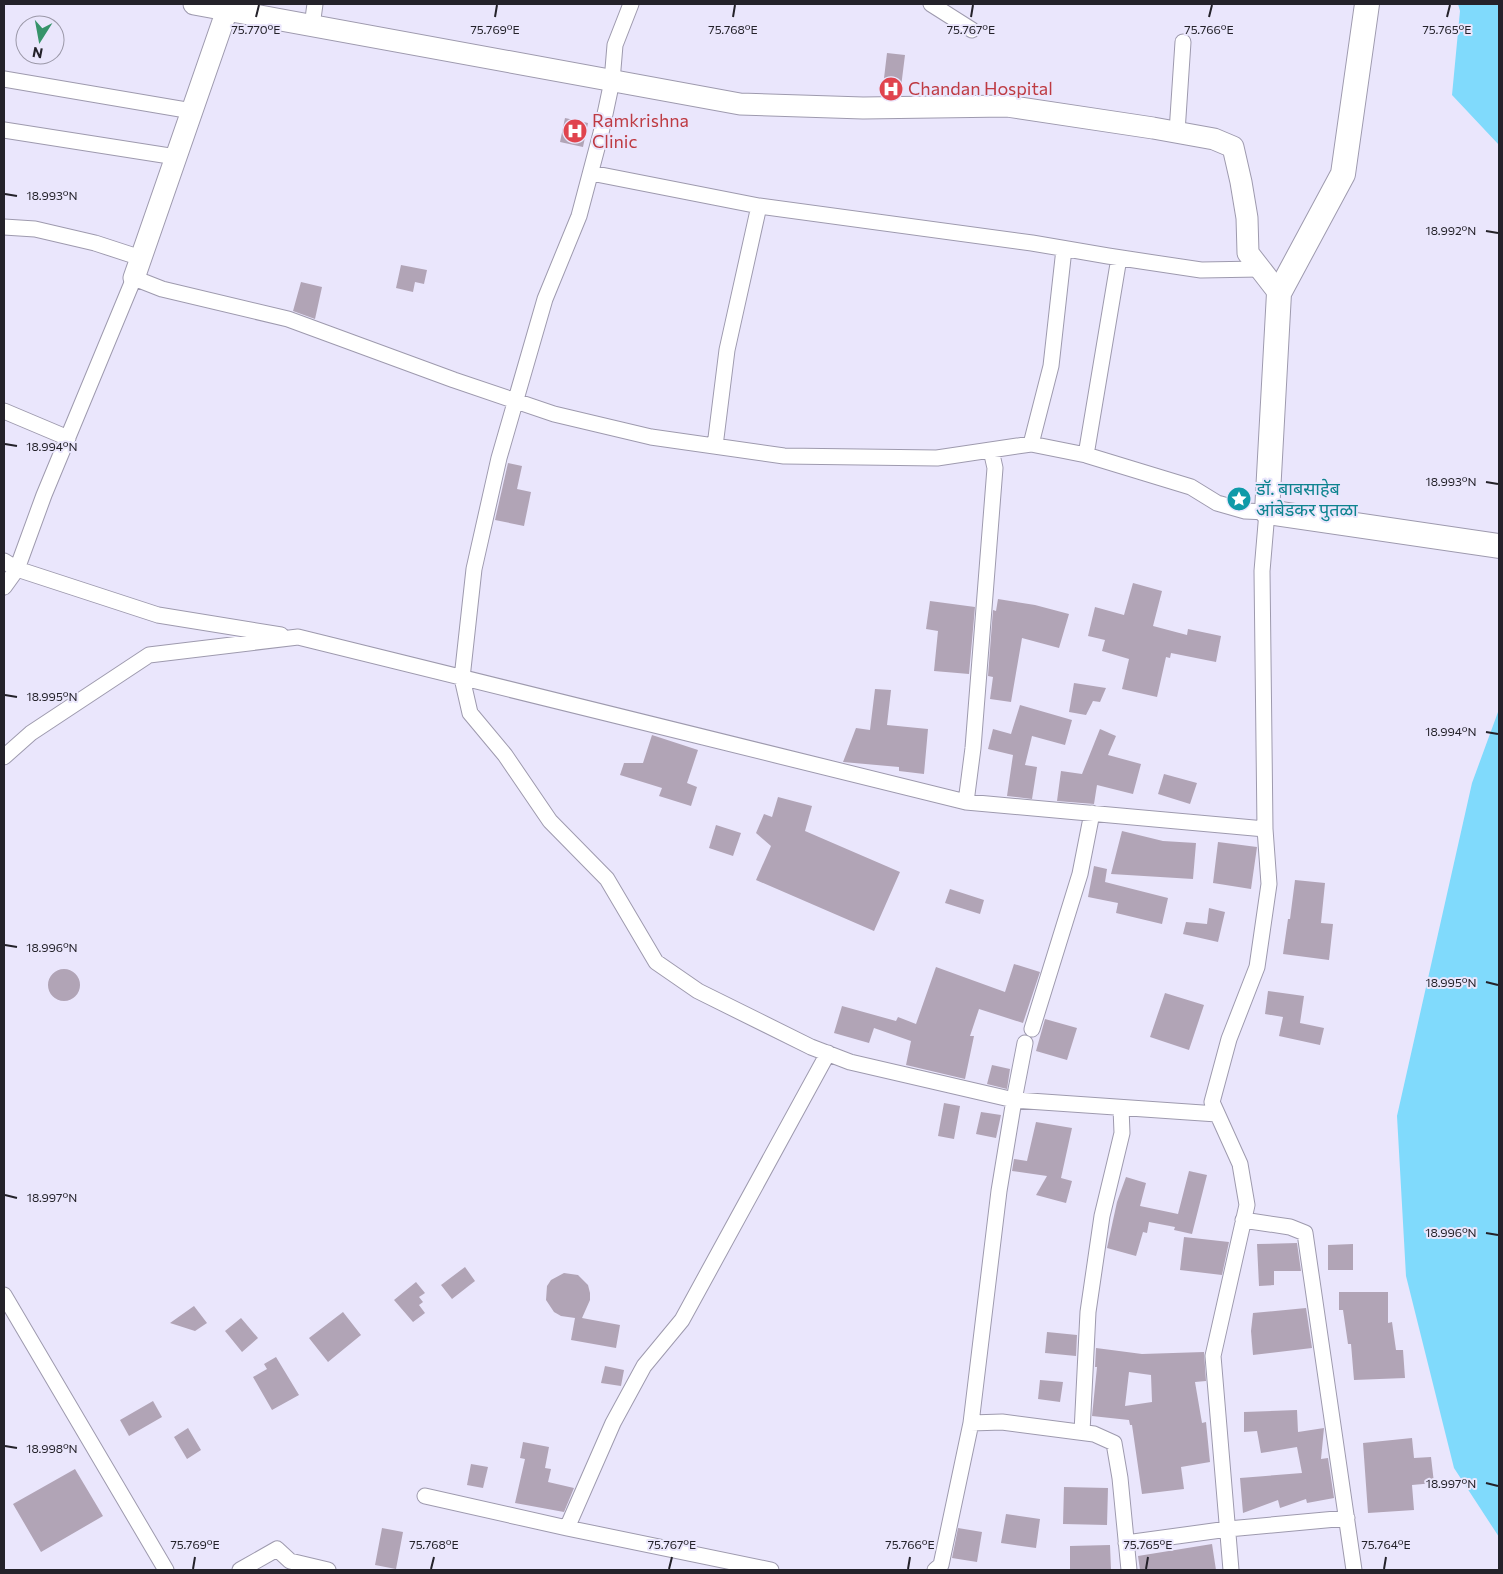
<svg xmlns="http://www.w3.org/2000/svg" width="1503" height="1574" viewBox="0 0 1503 1574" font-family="Commissioner,'Noto Sans Devanagari',sans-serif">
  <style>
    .water { fill: #80dafc }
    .building { fill: #b1a4b6; fill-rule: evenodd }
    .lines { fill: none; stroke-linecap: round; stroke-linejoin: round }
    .street-casing { stroke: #9e9aae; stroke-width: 17 }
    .secondary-casing { stroke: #9e9aae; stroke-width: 23 }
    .primary-casing { stroke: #9e9aae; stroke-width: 26 }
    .street { stroke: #fff; stroke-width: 15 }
    .secondary { stroke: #fff; stroke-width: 21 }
    .primary { stroke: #fff; stroke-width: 24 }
    .ticks { fill: none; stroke: #24222a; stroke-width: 2 }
    .labels { text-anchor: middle; stroke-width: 4; stroke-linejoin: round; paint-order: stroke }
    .health-label { font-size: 18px; fill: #be3a42; stroke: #eae6fc; text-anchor: start }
    .culture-label { font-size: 18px; fill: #0d838f; stroke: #eae6fc; text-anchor: start }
    .ticks-label { font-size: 12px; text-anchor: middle; fill: #24222a; stroke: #eae6fc; stroke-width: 4; stroke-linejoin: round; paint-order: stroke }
  </style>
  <rect width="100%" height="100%" fill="#eae6fc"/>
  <path class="water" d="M1458,4H1499V145L1452,95L1460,11Z
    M1499,702V1537L1454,1468L1406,1276L1397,1116L1472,783L1498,712Z"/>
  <path class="building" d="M887,53L905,55L900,95H882Z
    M565,118L588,123L583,147L560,142Z
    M401,265L427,270L424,284L415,282L413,292L396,288Z
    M301,282L322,287L315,319L293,311Z
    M508,463L522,466L517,489L531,492L524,526L495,520Z
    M1133,583L1162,591L1153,626L1187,635L1188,629L1221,636L1216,662L1171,653L1170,658L1166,657L1157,697L1122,689L1129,659L1102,651L1105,640L1088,636L1095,607L1124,615Z
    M998,599L1035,605L1069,614L1059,648L1022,638L1011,702L990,699L993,677L988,676L993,610L996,611Z
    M930,601L975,607L969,674L934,671L938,631L926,629Z
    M1074,683L1106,688L1100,702L1093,701L1086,715L1069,712Z
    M875,689L891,690L887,725L928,729L924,774L899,771V767L843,762L856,728L870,730Z
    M1020,705L1072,720L1065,745L1032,736L1025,765L1037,767L1032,799L1007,796L1013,755L988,749L993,729L1011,734Z
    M1100,729L1116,736L1108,755L1141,764L1133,794L1097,785L1094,804L1057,801L1061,771L1082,774Z
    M652,735L698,750L687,783L697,787L691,806L659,796L662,788L620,775L624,763H643Z
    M1164,774L1197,783L1190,804L1158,794Z
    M778,797L812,806L805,831L900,872L874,931L756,880L771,846L756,833L764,814L772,817Z
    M716,825L741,833L733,856L709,848Z
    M1122,831L1163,841L1196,843L1193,879L1111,874Z
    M1218,842L1257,847L1251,889L1213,883Z
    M1094,866L1107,869L1105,882L1168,898L1162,924L1116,913L1118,903L1088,897Z
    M1295,880L1325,883L1321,923L1333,924L1329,960L1283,954L1288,919H1290Z
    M950,889L984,900L980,914L945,903Z
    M1209,908L1225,912L1218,942L1183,934L1186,922L1207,924Z
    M1014,964L1040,972L1023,1023L979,1009L970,1036H974L965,1079L906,1065L911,1041L874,1028L869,1043L834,1033L842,1006L896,1021L898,1017L916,1024L936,967L1005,992Z
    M48 985a16 16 0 1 1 32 0a16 16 0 1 1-32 0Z
    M1268,991L1304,996L1300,1023L1324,1028L1320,1045L1279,1036L1283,1017L1265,1014Z
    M1165,993L1204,1005L1189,1050L1150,1037Z
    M1045,1019L1077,1028L1067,1060L1036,1051Z
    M992,1065L1010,1069L1007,1089L987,1084Z
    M944,1103L960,1106L954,1139L938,1136Z
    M981,1112L1001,1115L996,1138L976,1134Z
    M1036,1122L1072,1128L1061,1178L1072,1181L1066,1203L1036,1195L1047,1176L1012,1171L1014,1159L1027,1161Z
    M1189,1171L1207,1175L1192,1234L1174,1230L1175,1227L1149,1222L1147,1233L1143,1232L1136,1256L1107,1248L1117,1202L1126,1177L1146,1183L1140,1206L1178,1214Z
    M1184,1237L1229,1242L1222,1275L1180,1270Z
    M1297,1243L1301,1271H1274V1285L1259,1286L1257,1244Z
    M1353,1244V1270H1328V1245Z
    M465,1267L475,1281L452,1299L441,1285Z
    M564,1273L578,1275L588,1285L590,1293V1300L582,1318L620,1325L616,1348L571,1340L575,1318L561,1316L554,1312L546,1300L547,1286L551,1280Z
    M416,1282L425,1293L419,1297L423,1302L419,1305L425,1313L413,1322L394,1300Z
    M1339,1292H1388V1323L1392,1322L1396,1350H1403L1405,1378L1354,1380L1351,1344H1348L1343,1310H1339Z
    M194,1306L207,1323L195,1331L170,1323Z
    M1306,1308L1312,1348L1253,1355L1251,1331L1253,1313Z
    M343,1312L361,1335L328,1362L309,1338Z
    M241,1318L258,1338L242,1352L225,1331Z
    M1047,1332L1077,1335L1076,1356L1045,1353Z
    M1096,1348L1142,1354L1204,1352L1206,1381L1195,1382L1202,1423L1206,1422L1210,1462L1181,1467L1184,1489L1142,1494L1132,1425H1130L1129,1420L1092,1416L1097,1367H1095ZM1129,1372L1151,1375L1152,1402L1125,1406Z
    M276,1357L299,1395L272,1410L253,1377L267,1369L264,1364Z
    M605,1366L624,1370L621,1386L601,1383Z
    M1040,1380L1063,1382L1060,1402L1038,1399Z
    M153,1401L162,1417L129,1436L120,1420Z
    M1297,1410L1298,1432L1324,1428L1321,1459L1328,1458L1334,1498L1307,1503L1306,1499L1280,1508L1278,1500L1243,1513L1240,1478L1302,1473L1297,1447L1261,1453L1257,1431L1244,1432V1412Z
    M188,1428L201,1450L187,1459L174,1437Z
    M1412,1438L1414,1458L1431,1457L1434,1483L1412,1485L1414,1510L1368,1513L1363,1443Z
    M523,1442L549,1447L545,1468L551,1469L548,1482L574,1488L564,1512L515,1503L525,1459L520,1458Z
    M471,1464L488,1467L483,1488L467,1485Z
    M75,1469L103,1516L41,1552L13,1504Z
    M1064,1487L1108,1488L1107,1525L1063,1524Z
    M1006,1514L1040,1519L1036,1548L1001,1543Z
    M382,1528L403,1532L396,1569L375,1565Z
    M958,1528L982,1532L977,1562L952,1558Z
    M1212,1544L1216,1570H1140L1138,1556Z
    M1110,1545L1111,1570H1070V1546Z"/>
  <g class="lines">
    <defs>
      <path id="street" d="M631,4L615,45L612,81L601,133L579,216L545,299L499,458L474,569L462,678L470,713L505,755L550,821L607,879L656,962L698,991L811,1047L850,1062L1014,1100L1025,1043
        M931,4L972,30
        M312,26L315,4
        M4,79L192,111
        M4,130L176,157
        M1177,132L1183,42
        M591,173L759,206L1032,243L1108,256L1201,270L1260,269
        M4,227L35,229L95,243L141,258
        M4,411L68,438
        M1031,444L1051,366L1064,249
        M715,446L727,350L759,206
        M1086,455L1119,258
        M4,561L17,569L158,615L281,635
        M4,587L17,569L44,495L134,278L162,289L288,319L454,380L554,414L651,437L784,456L937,458L1031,444L1086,455L1191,487L1217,503L1245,511L1267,512L1262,571L1265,829L1269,884L1257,967L1229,1039L1212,1102L1240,1164L1247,1205L1213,1356L1231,1570
        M4,757L31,733L149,655L298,637L966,802L1265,829
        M966,802L973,748L995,468L991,450
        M1032,1029L1080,874L1092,813
        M1243,1220L1290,1227L1305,1233L1354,1570
        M4,1295L166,1570
        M1082,1432L1088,1312L1102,1216L1122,1133L1121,1108
        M425,1496L567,1528L771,1570
        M567,1528L613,1423L644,1366L682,1320L828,1053
        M1126,1543L1228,1529L1347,1518
        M240,1570L277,1549L290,1561L328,1570
        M935,1570L941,1565L971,1423
        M1129,1570L1120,1478L1114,1443L1094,1434L1002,1422L971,1423L999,1191L1014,1100L1217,1114"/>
      <path id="secondary" d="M194,4L740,104L863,108L1007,106L1153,128L1214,139L1233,147L1241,182L1247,218L1248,253L1279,293
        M134,278L227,10"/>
      <path id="primary" d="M1367,4L1343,174L1279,293L1267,512L1499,546"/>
    </defs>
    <use href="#street" class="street-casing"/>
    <use href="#secondary" class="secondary-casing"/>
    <use href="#primary" class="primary-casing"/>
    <use href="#street" class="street"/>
    <use href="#secondary" class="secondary"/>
    <use href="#primary" class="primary"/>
  </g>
  <path class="ticks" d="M256,17L259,5M495,17L497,5M733,17L735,5M971,17L973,5M1209,17L1212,5M1447,17L1450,5M5,194L17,196M1486,231L1498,233M5,444L17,446M1486,482L1498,484M5,695L17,697M1486,732L1498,734M5,945L17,947M1486,982L1498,985M5,1195L17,1198M1486,1233L1498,1235M5,1446L17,1448M1486,1483L1498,1486M193,1569L195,1557M431,1569L434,1557M669,1569L672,1557M908,1569L910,1557M1146,1569L1148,1557M1384,1569L1386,1557"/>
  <defs>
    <symbol id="hospital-disc" viewBox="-11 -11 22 22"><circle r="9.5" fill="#e0444e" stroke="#eae6fc"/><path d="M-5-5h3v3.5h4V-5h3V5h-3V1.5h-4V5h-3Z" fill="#fff"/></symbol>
    <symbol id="sight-disc" viewBox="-11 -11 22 22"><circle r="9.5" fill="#0f9aa8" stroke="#eae6fc"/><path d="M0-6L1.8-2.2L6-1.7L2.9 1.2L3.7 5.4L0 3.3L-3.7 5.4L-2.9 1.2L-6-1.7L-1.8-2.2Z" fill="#fff"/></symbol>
  </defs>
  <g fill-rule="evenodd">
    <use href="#hospital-disc" x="877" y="75" width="28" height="28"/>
    <use href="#hospital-disc" x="561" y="117" width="28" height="28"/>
    <use href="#sight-disc" x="1225" y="485" width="28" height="28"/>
  </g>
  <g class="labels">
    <g class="health-label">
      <text x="908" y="95">Chandan Hospital</text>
      <text x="592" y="127">Ramkrishna<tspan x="592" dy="21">Clinic</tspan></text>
    </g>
    <g class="culture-label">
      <text x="1256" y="495">डॉ. बाबसाहेब<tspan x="1256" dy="21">आंबेडकर पुतळा</tspan></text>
    </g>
  </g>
  <g class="ticks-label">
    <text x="256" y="34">75.770°E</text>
    <text x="495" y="34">75.769°E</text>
    <text x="733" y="34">75.768°E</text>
    <text x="971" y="34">75.767°E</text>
    <text x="1209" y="34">75.766°E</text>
    <text x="1447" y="34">75.765°E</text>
    <text x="52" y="200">18.993°N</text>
    <text x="1451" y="235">18.992°N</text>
    <text x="52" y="451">18.994°N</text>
    <text x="1451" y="486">18.993°N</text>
    <text x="52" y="701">18.995°N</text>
    <text x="1451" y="736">18.994°N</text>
    <text x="52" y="952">18.996°N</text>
    <text x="1451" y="987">18.995°N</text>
    <text x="52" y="1202">18.997°N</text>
    <text x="1451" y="1237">18.996°N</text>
    <text x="52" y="1453">18.998°N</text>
    <text x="1451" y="1488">18.997°N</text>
    <text x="195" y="1549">75.769°E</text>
    <text x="434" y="1549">75.768°E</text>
    <text x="672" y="1549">75.767°E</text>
    <text x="910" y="1549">75.766°E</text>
    <text x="1148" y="1549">75.765°E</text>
    <text x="1386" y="1549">75.764°E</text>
  </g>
  <rect width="1503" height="1574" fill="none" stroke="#24222a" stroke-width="10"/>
  <g transform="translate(40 40) rotate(191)"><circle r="24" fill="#eae6fc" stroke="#9b98a8"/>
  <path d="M0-4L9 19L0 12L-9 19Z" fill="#36936a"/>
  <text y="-8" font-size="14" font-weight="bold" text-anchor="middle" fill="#24222a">N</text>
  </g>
</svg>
